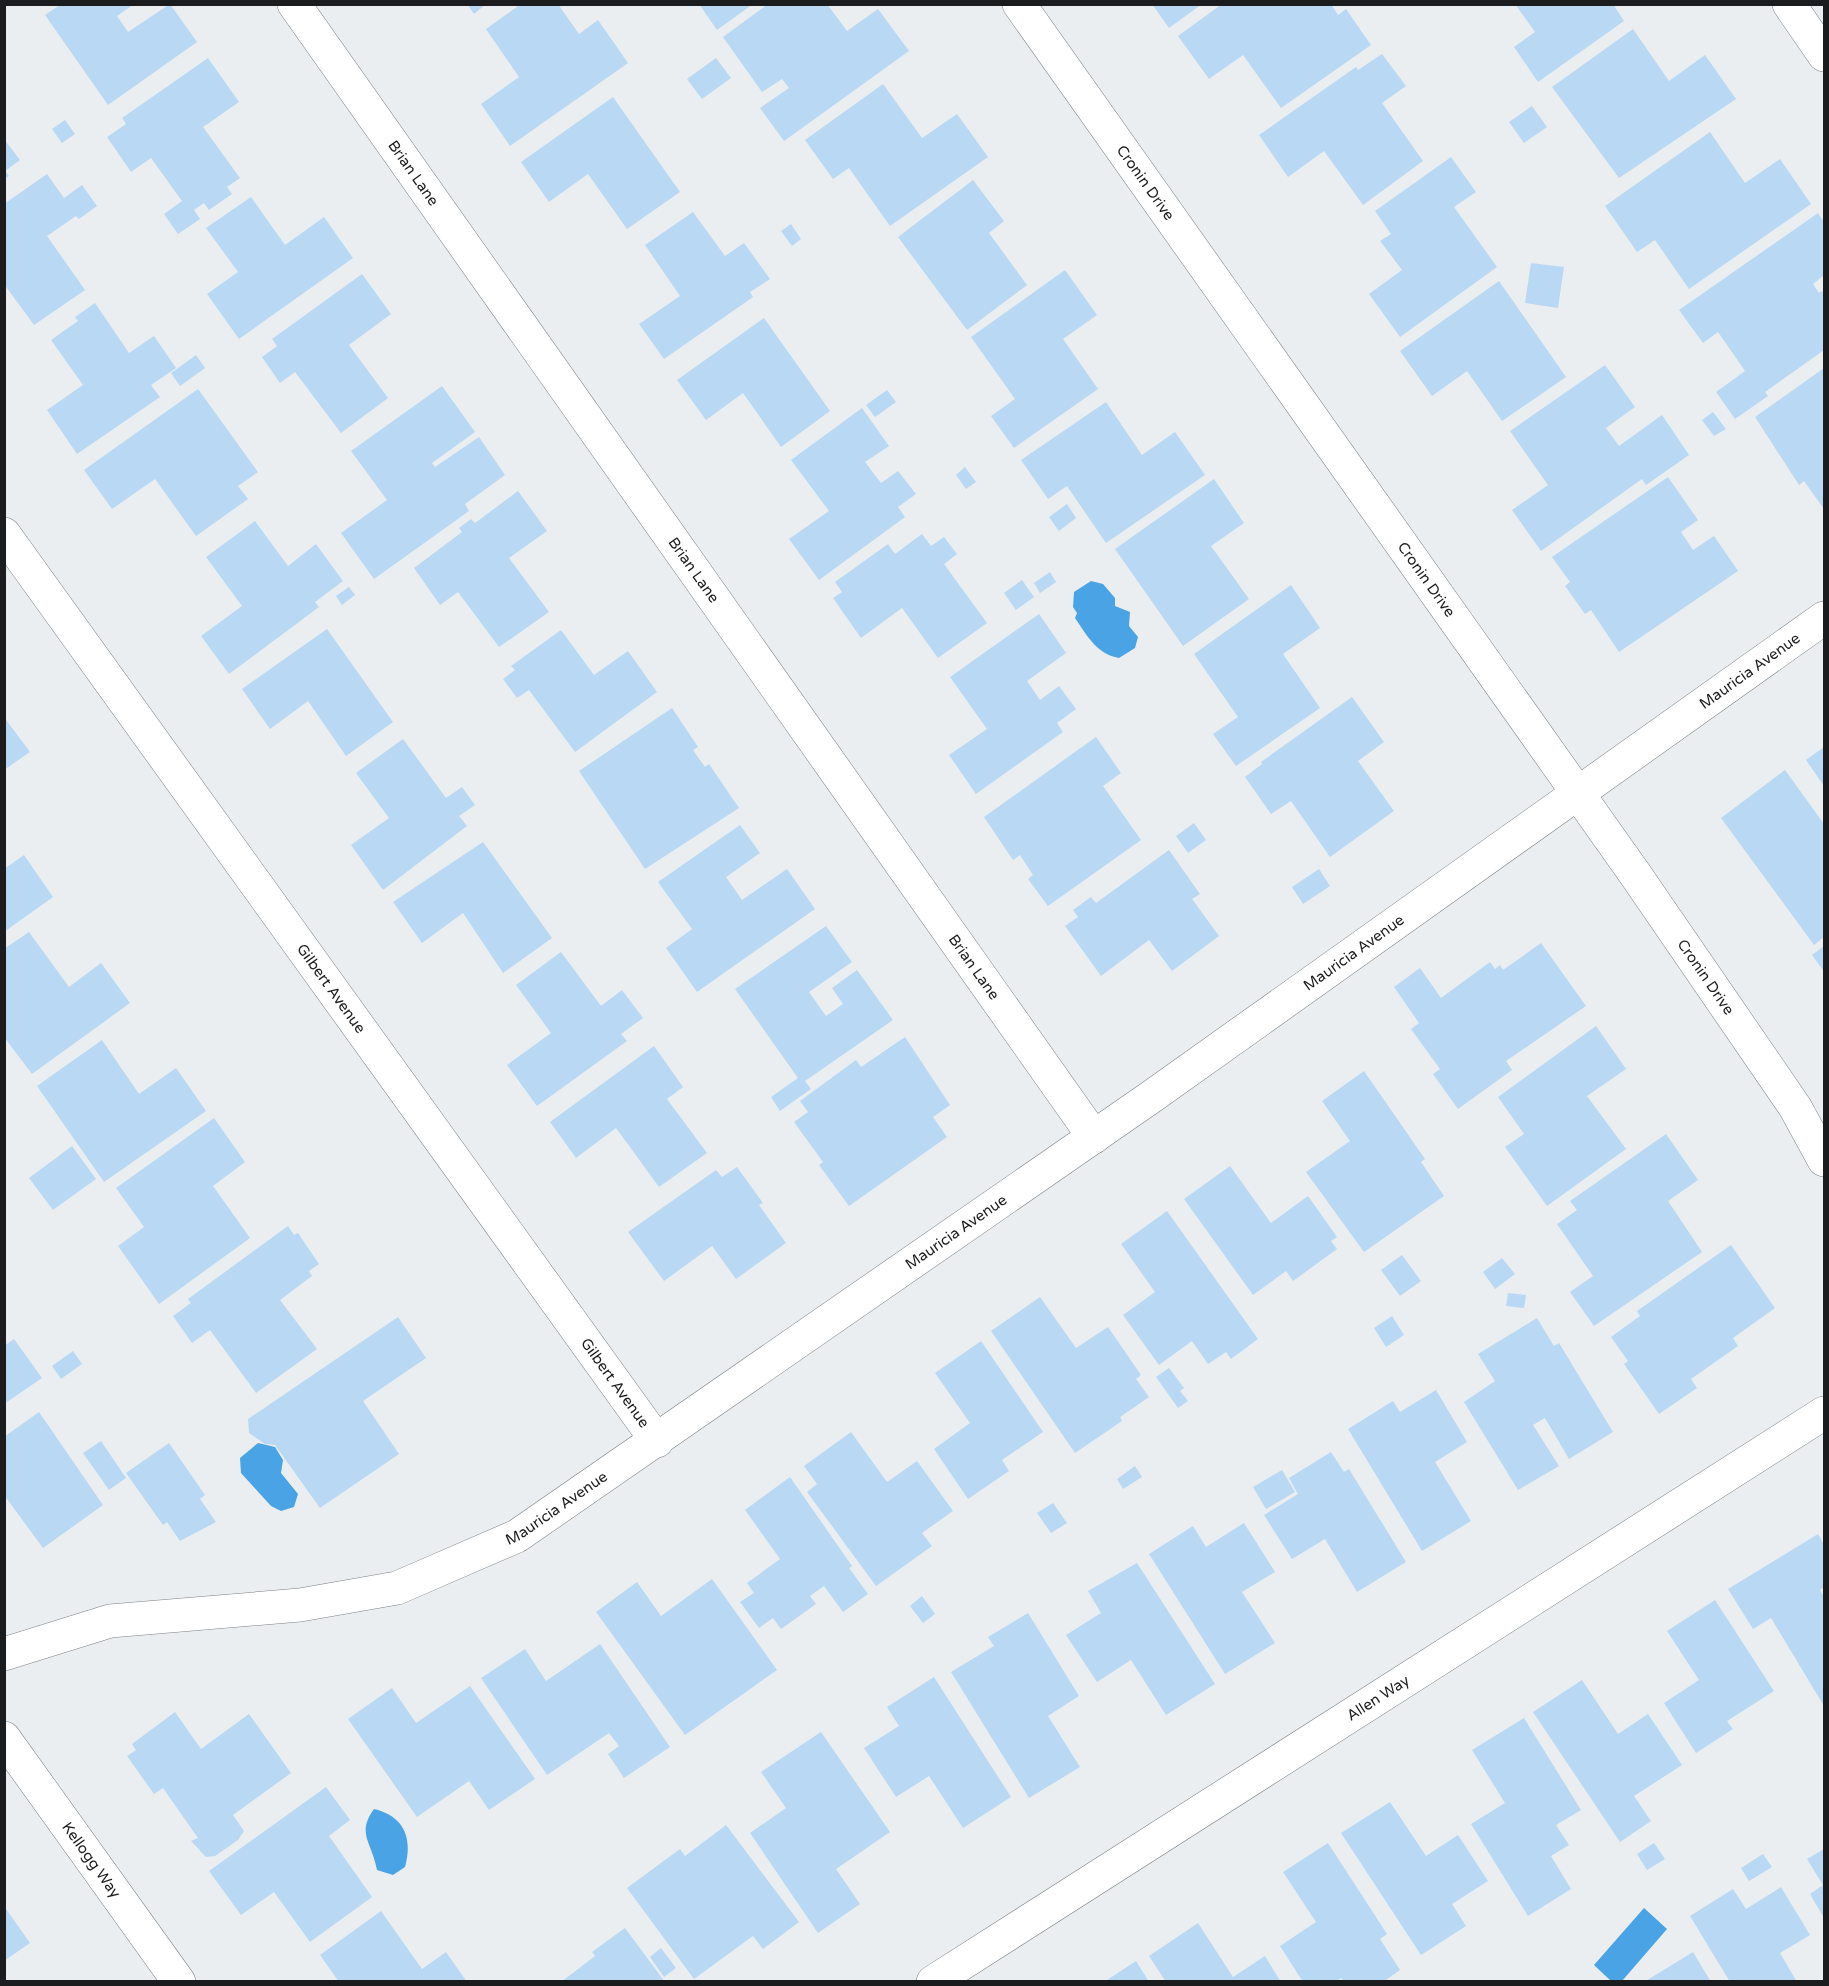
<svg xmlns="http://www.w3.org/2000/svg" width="1829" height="1986" viewBox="0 0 1829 1986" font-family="'Varela Round',sans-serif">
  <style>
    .water { fill: #49a3e4 }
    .building { fill: #b8d8f4 }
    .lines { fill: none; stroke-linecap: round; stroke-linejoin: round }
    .minor-casing { stroke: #7e8183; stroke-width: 34 }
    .minor { stroke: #fff; stroke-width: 33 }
    .labels { text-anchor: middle; stroke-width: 4.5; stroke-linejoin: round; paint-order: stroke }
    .street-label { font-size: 15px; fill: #1b1c1d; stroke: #ebeef0 }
  </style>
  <rect width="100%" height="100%" fill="#ebeef0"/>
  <path class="water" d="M1091,581L1103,584L1115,598V606L1130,612L1129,626L1138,637L1135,648L1119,658C1097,654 1088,637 1075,618L1077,613L1073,607L1074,592Z
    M258,1443L275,1447L283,1460L281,1473L298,1494L294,1507L281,1511L271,1506L241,1473L240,1458Z
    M374,1809C404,1816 413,1838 405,1867L393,1875L377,1870C372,1842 356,1834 374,1809Z
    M1644,1908L1667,1929L1622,1981H1611L1594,1965Z"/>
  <path class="building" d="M61,4H134L117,16L128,32L170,4L197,42L108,105L45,15Z
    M467,4H486L474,14Z
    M521,4H558L579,34L598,20L628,63L510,146L481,104L519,77L486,29Z
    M699,4H753L717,30Z
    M768,4H827L847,31L878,9L909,51L784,141L760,108L789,88L782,79L762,92L723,37Z
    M1152,4H1202L1169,28Z
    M1222,4H1331L1338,15L1346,9L1371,45L1281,108L1243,55L1209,79L1178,36Z
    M1515,4H1613L1624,21L1538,82L1514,47L1535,32Z
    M1633,29L1669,81L1705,55L1736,99L1619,178L1552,87Z
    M1382,54L1406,86L1382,103L1423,161L1363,205L1324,151L1288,177L1259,135L1356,67L1358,70Z
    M208,58L239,102L203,127L240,178L227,187L232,194L209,210L204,203L194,210L200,219L178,234L164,214L182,201L151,158L131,172L107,137L126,124L122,118Z
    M716,58L731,78L702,99L687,79Z
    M883,84L922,138L957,114L988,157L890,226L849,168L833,179L805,140Z
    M613,97L680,192L627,229L588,174L549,202L521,162Z
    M1532,106L1547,127L1524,143L1509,122Z
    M65,120L75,134L62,143L52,129Z
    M1710,132L1745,183L1780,159L1811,204L1689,289L1655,240L1637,252L1605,206Z
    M4,139L20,160L5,171L9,176L4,179Z
    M1451,157L1476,192L1454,207L1497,267L1400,337L1369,294L1402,270L1380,241L1391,234L1375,211Z
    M47,174L64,198L82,185L97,206L79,219L76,216L47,236L85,290L34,325L4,284V204Z
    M973,180L1004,221L989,233L1027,285L967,330L898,237Z
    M251,197L285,245L324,217L353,258L239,339L207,294L238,272L206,228Z
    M693,212L725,256L744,243L770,279L750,292L753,297L664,359L639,324L680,296L645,245Z
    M1818,213L1824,222V275L1813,284L1819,293L1822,291L1824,295V350L1765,392L1768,396L1735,419L1716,392L1745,371L1718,332L1703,343L1679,310Z
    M791,224L801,239L792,246L781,231Z
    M1531,263L1564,267L1558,308L1525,303Z
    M1065,270L1097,315L1063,339L1098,389L1014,448L991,416L1015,399L971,337Z
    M362,274L391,314L349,345L388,398L341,433L295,372L280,383L262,357L277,346L272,339Z
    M1499,281L1566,377L1502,421L1467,371L1432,396L1400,351Z
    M95,303L129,353L154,336L176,368L151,385L160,397L77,454L47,410L83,385L51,340L78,321L75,317Z
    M764,318L830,411L781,447L743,393L706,420L677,380Z
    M196,355L205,368L180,386L171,373Z
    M1605,365L1635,407L1606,428L1619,446L1662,415L1689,455L1646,485L1642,479L1541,551L1512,510L1548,485L1510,431Z
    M1824,368V509L1804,481L1799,485L1755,417Z
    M442,386L475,432L432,463L435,467L479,437L505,475L465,504L469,511L374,579L341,533L387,500L351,451Z
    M198,389L258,472L238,486L248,499L196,536L155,479L112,509L84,470Z
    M887,390L896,402L875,417L866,405Z
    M1106,402L1142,455L1175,432L1205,475L1106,543L1067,486L1048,499L1021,460Z
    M862,408L889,446L865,462L881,483L898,471L916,494L898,507L905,517L819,580L789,539L829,511L791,460Z
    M1713,412L1726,429L1714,436L1702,420Z
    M965,467L976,482L966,489L956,475Z
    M1668,477L1698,520L1681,532L1693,550L1714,536L1738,571L1619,652L1591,610L1585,614L1565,586L1570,582L1552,557Z
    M1214,479L1244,523L1211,546L1249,599L1183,646L1115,549Z
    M518,491L547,531L509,558L549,612L499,647L458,592L440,605L414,568L462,532L459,528L471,519L475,523Z
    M1067,504L1076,518L1059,531L1049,517Z
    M255,521L288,566L316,544L343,581L315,602L319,607L229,674L201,636L242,606L206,557Z
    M922,534L931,546L944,537L957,554L944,564L987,623L938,658L902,608L861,638L833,598L842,592L835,582L888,544L895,554Z
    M1050,572L1056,582L1040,593L1034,583Z
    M1022,580L1034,597L1016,610L1004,593Z
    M1291,585L1320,628L1283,654L1320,708L1236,766L1213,734L1238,717L1194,654Z
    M349,587L355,595L342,605L336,596Z
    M1039,614L1066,653L1027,681L1040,700L1059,686L1076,709L1057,723L1063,732L976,794L949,755L987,729L950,677Z
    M327,629L393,722L346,756L308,701L270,729L242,689Z
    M561,630L594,675L628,651L657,692L575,752L529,690L517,698L503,679L515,670L511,666Z
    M1352,697L1384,742L1358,761L1394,811L1330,857L1291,801L1271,814L1245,777L1262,764L1261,762Z
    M672,708L698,747L693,750L705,767L709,764L739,808L645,869L579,771Z
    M4,717L30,752L4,770Z
    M1096,737L1121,773L1103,786L1141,840L1048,906L1028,879L1033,875L1020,855L1013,860L984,817Z
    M403,739L446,798L462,787L475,805L459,816L467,826L383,890L351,845L389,818L356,773Z
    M1824,747V786L1806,760Z
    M1785,770L1824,824V937L1814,945L1721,818Z
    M1194,823L1206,840L1188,853L1176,836Z
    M740,825L760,853L726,877L742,900L787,869L815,909L697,992L666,948L692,929L658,882Z
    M483,842L552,938L503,973L463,913L422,943L393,902Z
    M1169,850L1200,894L1192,899L1219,936L1172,971L1149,940L1101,976L1065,926L1078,917L1073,910L1091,897L1096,903Z
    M24,855L53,897L4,932V869Z
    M1319,869L1330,886L1303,904L1292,887Z
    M826,926L852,962L809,992L826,1016L843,1004L832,988L857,970L893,1020L805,1081L811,1089L780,1111L771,1097L798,1078L735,989Z
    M29,932L69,987L101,963L130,1003L32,1074L4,1037V949Z
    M1541,943L1586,1006L1506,1061L1512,1070L1458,1109L1433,1074L1440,1069L1411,1029L1419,1023L1394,987L1420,968L1441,998L1490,962L1495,969L1500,965L1503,970Z
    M1824,946V969L1823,970L1812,955Z
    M561,952L601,1006L622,990L643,1018L621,1034L627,1041L537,1106L507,1065L551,1033L516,985Z
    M1596,1026L1626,1069L1587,1096L1626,1149L1547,1206L1505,1147L1524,1134L1498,1097Z
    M905,1037L950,1105L933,1117L947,1137L849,1206L819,1165L823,1162L794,1122L808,1112L800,1101L856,1060L861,1067Z
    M102,1040L139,1094L176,1068L206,1111L104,1182L37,1086Z
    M654,1046L683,1087L667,1099L707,1153L659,1187L616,1128L576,1158L550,1122Z
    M1364,1071L1425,1159L1421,1162L1444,1196L1364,1252L1306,1172L1350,1141L1322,1101Z
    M214,1118L245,1162L213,1186L250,1238L159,1304L118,1246L144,1227L116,1188Z
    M1666,1134L1698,1180L1668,1201L1702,1252L1594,1326L1570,1292L1593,1276L1557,1224L1577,1210L1570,1201Z
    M72,1146L96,1179L53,1210L29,1178Z
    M1230,1166L1271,1223L1308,1196L1337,1237L1331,1241L1337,1249L1293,1281L1286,1271L1253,1295L1184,1199Z
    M737,1167L763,1203L759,1205L786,1243L736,1279L712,1246L664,1281L628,1232L716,1170L722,1177Z
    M1167,1211L1258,1339L1231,1359L1226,1352L1208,1364L1192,1341L1159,1365L1123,1315L1155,1292L1121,1244Z
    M288,1226L294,1235L298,1233L319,1264L309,1271L312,1276L280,1300L317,1349L256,1393L210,1330L192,1343L173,1316L191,1303L188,1299Z
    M1731,1245L1775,1308L1733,1338L1738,1346L1691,1379L1697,1388L1659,1414L1624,1364L1628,1361L1611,1337L1640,1316L1637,1311Z
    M1402,1255L1421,1281L1400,1296L1381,1270Z
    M1502,1258L1515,1274L1495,1289L1483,1272Z
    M1508,1293L1526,1295L1524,1308L1506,1306Z
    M1040,1297L1076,1348L1108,1327L1141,1375L1136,1379L1149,1397L1120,1417L1122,1421L1075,1453L991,1331Z
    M1392,1316L1404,1335L1386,1347L1374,1328Z
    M398,1317L426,1358L363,1401L399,1454L320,1508L275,1445L265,1444L249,1433L248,1419Z
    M1537,1318L1554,1346L1559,1343L1613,1432L1569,1459L1545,1418L1533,1425L1559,1466L1518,1490L1464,1402L1495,1381L1478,1354Z
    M14,1339L42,1378L4,1404V1346Z
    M981,1341L1043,1432L1002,1460L1009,1471L968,1499L934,1449L970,1423L935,1373Z
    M73,1351L82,1364L61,1379L52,1366Z
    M1169,1368L1184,1388L1180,1391L1188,1401L1178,1408L1156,1377Z
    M1436,1390L1467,1442L1435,1462L1471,1521L1422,1551L1348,1429L1393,1401L1400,1412Z
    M39,1412L103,1505L43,1548L4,1495V1437Z
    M851,1432L887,1482L917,1461L953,1511L922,1533L932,1546L876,1586L807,1492L817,1484L804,1466Z
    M101,1441L126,1478L109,1490L83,1453Z
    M169,1443L205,1495L200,1499L216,1522L180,1541L167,1522L163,1525L126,1473Z
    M1331,1452L1344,1472L1349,1469L1406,1562L1357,1592L1325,1539L1292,1559L1264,1515L1298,1494L1289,1478Z
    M1135,1466L1142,1477L1123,1489L1117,1479Z
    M1282,1470L1295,1492L1266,1509L1253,1487Z
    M790,1477L852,1566L849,1568L868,1594L843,1612L824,1586L810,1596L816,1604L781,1629L773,1618L759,1628L740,1602L754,1593L747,1583L780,1559L745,1510Z
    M1053,1503L1067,1523L1051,1533L1037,1513Z
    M1244,1523L1275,1572L1242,1592L1275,1643L1225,1674L1149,1554L1193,1526L1206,1547Z
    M1818,1534L1824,1545V1587L1820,1590L1824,1597V1706L1771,1618L1753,1629L1728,1589Z
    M1137,1563L1215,1684L1166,1715L1131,1660L1097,1682L1066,1635L1101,1613L1088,1591Z
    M712,1579L777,1670L685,1735L596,1612L637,1582L661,1616Z
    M922,1596L935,1614L923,1623L910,1606Z
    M1715,1600L1774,1691L1727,1721L1733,1729L1696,1753L1664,1703L1699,1680L1667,1631Z
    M1028,1613L1079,1696L1048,1716L1080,1767L1029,1798L951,1672L994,1646L988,1637Z
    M600,1644L670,1747L624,1778L608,1754L619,1746L609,1733L547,1775L481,1678L525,1649L546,1681Z
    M934,1677L1011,1797L963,1828L929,1776L896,1797L864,1748L899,1726L887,1707Z
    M1582,1680L1618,1734L1648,1714L1682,1765L1634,1796L1651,1821L1620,1842L1533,1712Z
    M470,1686L535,1779L489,1810L469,1781L417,1817L348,1719L392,1688L416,1723Z
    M175,1712L201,1749L249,1714L291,1773L233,1815L244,1831L238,1840L215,1856L206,1857L191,1841L198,1838L163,1788L154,1794L127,1756L136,1750L132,1744Z
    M1524,1718L1581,1810L1556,1825L1569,1845L1551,1856L1571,1889L1528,1916L1471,1824L1505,1803L1472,1750Z
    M821,1732L890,1832L836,1869L860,1904L818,1933L750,1833L786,1808L761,1772Z
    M326,1787L350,1820L329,1836L372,1897L310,1942L274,1892L241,1915L209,1871Z
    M1390,1802L1426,1856L1458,1835L1488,1881L1452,1904L1466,1926L1421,1955L1341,1833Z
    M726,1825L799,1922L763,1949L753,1936L694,1979L627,1888L680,1849L685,1856Z
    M1328,1843L1387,1934L1380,1939L1400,1970L1383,1982H1344L1341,1978L1336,1982H1303L1280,1946L1316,1922L1283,1872Z
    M1654,1843L1665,1859L1647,1870L1637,1854Z
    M1824,1849V1918L1810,1894L1823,1885L1807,1859Z
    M1763,1854L1772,1867L1749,1881L1741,1868Z
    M1781,1887L1810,1935L1780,1953L1797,1982H1730L1690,1916L1733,1889L1746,1909Z
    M4,1906L30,1943L4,1961Z
    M381,1911L422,1969L446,1952L467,1982H339L320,1955Z
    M1198,1923L1233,1977L1265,1956L1281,1982H1166L1149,1956Z
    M625,1928L665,1982H561L595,1956L592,1952Z
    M661,1948L676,1968L664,1977L650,1957Z
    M1693,1952L1711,1982H1644Z
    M1136,1961L1149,1982H1104Z"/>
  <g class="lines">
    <defs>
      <g id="minor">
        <path id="s1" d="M294,4L1094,1137"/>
        <path id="s2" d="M1019,4L1635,874L1795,1107L1824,1160"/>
        <path d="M1789,4L1824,55"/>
        <path id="s3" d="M4,534L657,1441"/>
        <path id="s4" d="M4,1654L110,1621L300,1605L397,1588L517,1536L1151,1097L1824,618"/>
        <path id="s5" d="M4,1738L179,1982"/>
        <path id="s6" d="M933,1982L1824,1413"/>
      </g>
    </defs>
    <use href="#minor" class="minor-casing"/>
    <use href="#minor" class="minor"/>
  </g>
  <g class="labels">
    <g class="street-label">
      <text dy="5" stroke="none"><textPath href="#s1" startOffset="207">Brian Lane</textPath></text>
      <text dy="5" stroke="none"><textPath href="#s2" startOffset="219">Cronin Drive</textPath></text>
      <text dy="5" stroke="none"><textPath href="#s1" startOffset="693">Brian Lane</textPath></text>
      <text dy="5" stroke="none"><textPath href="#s2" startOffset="705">Cronin Drive</textPath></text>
      <text dy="5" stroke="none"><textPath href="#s4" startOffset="2037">Mauricia Avenue</textPath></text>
      <text dy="5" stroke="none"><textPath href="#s4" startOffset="1551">Mauricia Avenue</textPath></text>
      <text dy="5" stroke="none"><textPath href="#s1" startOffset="1179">Brian Lane</textPath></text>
      <text dy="5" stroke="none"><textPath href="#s2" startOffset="1191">Cronin Drive</textPath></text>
      <text dy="5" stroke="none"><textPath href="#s3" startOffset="560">Gilbert Avenue</textPath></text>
      <text dy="5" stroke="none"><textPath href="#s4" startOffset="1065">Mauricia Avenue</textPath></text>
      <text dy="5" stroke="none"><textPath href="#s3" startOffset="1046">Gilbert Avenue</textPath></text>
      <text dy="5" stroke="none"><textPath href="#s4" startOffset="579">Mauricia Avenue</textPath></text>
      <text dy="5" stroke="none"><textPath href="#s6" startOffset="528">Allen Way</textPath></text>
      <text dy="5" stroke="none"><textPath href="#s5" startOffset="150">Kellogg Way</textPath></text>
    </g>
  </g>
  <rect width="1829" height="1986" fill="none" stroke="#1b1c1d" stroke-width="12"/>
</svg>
